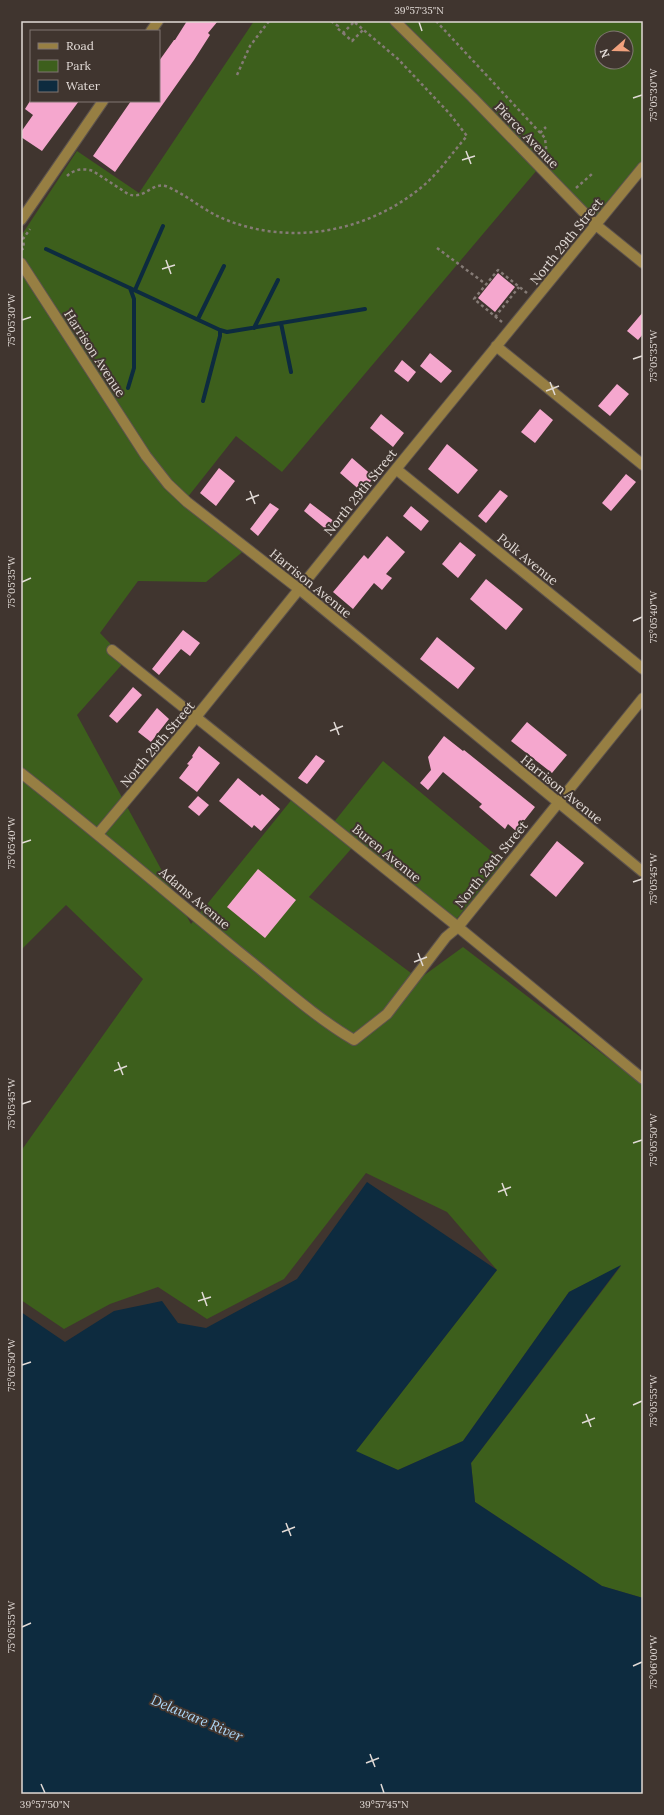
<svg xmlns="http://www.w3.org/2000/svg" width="664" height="1815" viewBox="0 0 664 1815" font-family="Lora,serif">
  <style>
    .green { fill: #3d5f1c; fill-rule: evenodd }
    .water { fill: #0d2b3f }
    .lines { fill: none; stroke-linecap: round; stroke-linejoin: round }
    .stream { stroke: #0d2b3f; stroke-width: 4 }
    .building { fill: #f5a7ce }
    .minor-casing { stroke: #5d534d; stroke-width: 12 }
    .path { stroke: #857b76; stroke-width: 2.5; stroke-dasharray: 3 3; stroke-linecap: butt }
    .minor { stroke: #977f43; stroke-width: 10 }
    .ticks { fill: none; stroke: #e1dad6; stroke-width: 1.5 }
    .labels { text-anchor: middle; stroke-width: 4; stroke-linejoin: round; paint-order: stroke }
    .street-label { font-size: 13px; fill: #e1dad6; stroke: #40352f }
    .water-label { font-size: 14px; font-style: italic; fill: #aed9f9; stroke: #40352f }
    .neatline { fill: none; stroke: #e1dad6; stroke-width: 1.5 }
    .ticks-label { font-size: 10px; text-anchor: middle; fill: #e1dad6 }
  </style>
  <rect width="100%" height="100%" fill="#40352f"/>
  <path class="green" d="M254,21H643V166L591,228L537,170L282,472L236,436L187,498L246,549L206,582L138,581L100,633L126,660L77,715L191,924L297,793L334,822L383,761L503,861L455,921L358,841L309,897L419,979L463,947L643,1085V1598L602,1586L475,1502L471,1463L621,1266L569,1292L463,1441L398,1470L355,1452L497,1270L447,1212L366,1173L284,1279L207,1319L158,1287L110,1304L64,1329L21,1300V1151L143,979L66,905L21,950V236L77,151L139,193ZM602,38H626V62H602Z"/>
  <path class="water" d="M367,1182L497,1270L356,1451L398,1470L463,1441L569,1292L621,1265L471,1463L475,1502L602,1586L643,1598V1794H21V1312L65,1342L114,1311L162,1301L178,1323L206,1328L297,1279Z"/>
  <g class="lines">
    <path class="stream" d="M46,249L220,330L227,332L365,309
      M135,290L163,226
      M198,319L224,266
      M281,323L291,372
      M254,328L278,280
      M128,388L134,368V299L130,288
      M203,401L220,336V330"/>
  </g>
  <path class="building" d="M187,21H218L208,33L210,35L194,60L115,172L93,156L131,101H159V61L174,40H175Z
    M30,101H79L42,151L21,137V132L33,115L25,109Z
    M498,273L515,287L495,312L478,298Z
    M643,312V334L638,340L627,331Z
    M430,353L452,371L441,383L420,366Z
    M402,360L416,372L408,382L394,371Z
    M617,384L629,394L610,416L598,406Z
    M540,409L553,420L535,443L521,432Z
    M381,414L404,433L393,447L370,428Z
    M447,444L478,470L458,494L428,469Z
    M352,458L374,477L362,492L340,473Z
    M219,468L235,481L216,506L200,493Z
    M626,474L636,482L611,511L602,503Z
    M500,490L508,496L486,523L478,516Z
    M270,503L279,509L258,536L250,529Z
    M310,503L335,522L328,531L304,511Z
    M411,506L429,521L421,531L403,516Z
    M387,536L405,552L386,574L392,578L382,590L374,583L353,609L333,592L364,555L368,559Z
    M460,542L476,555L458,578L442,564Z
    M486,579L523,609L506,630L470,599Z
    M183,630L200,643L190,656L181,649L159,675L152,669Z
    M437,637L475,668L458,689L420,659Z
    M133,687L142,695L117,723L109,716Z
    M157,708L169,719L151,742L138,732Z
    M527,722L567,755L552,773L511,741Z
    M444,736L463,751L464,750L535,807L516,831L508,824L505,829L479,807L482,804L443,772L428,790L420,783L431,770L428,757Z
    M199,746L220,763L197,792L179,778L189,765L187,764L193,757L192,756Z
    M316,755L325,761L307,784L298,778Z
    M238,778L260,796L262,794L280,809L261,831L254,825L252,828L219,801Z
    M198,796L209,805L199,816L188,807Z
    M557,841L584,863L556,897L530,875Z
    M258,869L296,900L265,938L227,907Z"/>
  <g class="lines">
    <defs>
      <path id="minor" d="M395,21L472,97L596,225L643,263
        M151,31L158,21
        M21,220L103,101
        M21,263L146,456L168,484L187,502L299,589L643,872
        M496,346L643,465
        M396,469L643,669
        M112,650L458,927L643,1079
        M21,773C95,831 166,892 239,952C277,982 313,1016 354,1040L387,1014L446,937L458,927L643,698
        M98,834L196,717L396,469L643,167"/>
    </defs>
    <use href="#minor" class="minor-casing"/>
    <path class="path" d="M331,21L338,26L337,28L343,33L354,22
      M436,21L545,138L547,157
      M343,33L352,41L363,30
      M237,75L250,46L269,21
      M540,133L546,127
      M67,176C74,169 84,168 93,171L128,194C144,201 153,180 168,187C189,196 206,213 229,221C292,245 365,232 418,190C437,176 451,154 467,136L449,113L398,59L353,21
      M576,188L592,174
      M437,248L487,285
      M21,250L24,248L23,239L30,229
      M495,317L519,287
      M502,322L474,299L498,270L527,293"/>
    <use href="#minor" class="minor"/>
  </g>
  <path class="ticks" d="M419,22L422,31M633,98L642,95M466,151L471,164M462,160L475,156M166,260L171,274M162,269L175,265M22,320L31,317M633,359L642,356M550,382L555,395M546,391L559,386M250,491L255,504M246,500L259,495M22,582L31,578M633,621L642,617M334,722L339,735M330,731L343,726M22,843L31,840M633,882L642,879M418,953L423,966M414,962L427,957M118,1062L123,1075M114,1071L127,1066M22,1104L31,1101M633,1143L642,1140M502,1183L507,1196M498,1192L511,1187M202,1292L207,1306M198,1301L211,1297M22,1365L31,1362M633,1405L642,1401M586,1414L591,1427M582,1423L595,1418M286,1523L291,1536M282,1532L295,1527M22,1627L31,1623M633,1666L642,1662M370,1754L375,1767M366,1763L379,1758M41,1784L45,1793M381,1784L384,1793"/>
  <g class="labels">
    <g class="street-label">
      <text transform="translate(527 135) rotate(46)" y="5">Pierce Avenue</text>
      <text transform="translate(566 241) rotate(-51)" y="5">North 29th Street</text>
      <text transform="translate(95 353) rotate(57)" y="5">Harrison Avenue</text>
      <text transform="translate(360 492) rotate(-51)" y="5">North 29th Street</text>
      <text transform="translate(528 559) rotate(39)" y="5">Polk Avenue</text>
      <text transform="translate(311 583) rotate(39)" y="5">Harrison Avenue</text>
      <text transform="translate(157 744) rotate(-50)" y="5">North 29th Street</text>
      <text transform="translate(562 789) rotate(39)" y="5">Harrison Avenue</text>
      <text transform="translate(387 853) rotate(39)" y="5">Buren Avenue</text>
      <text transform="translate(491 864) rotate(-51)" y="5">North 28th Street</text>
      <text transform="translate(195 898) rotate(40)" y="5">Adams Avenue</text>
    </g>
    <g class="water-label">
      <text transform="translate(197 1718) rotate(23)" y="5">Delaware River</text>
    </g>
  </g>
  <rect width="664" height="1815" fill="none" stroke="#40352f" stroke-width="44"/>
  <rect x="30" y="30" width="130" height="72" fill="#40352f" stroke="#807772"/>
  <rect x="38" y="43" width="20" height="6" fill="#977f43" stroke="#807772"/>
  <text x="66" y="50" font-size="12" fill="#e1dad6">Road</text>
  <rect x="38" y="60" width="20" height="12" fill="#3d5f1c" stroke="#807772"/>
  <text x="66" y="70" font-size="12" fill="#e1dad6">Park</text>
  <rect x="38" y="80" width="20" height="12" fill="#0d2b3f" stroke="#807772"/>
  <text x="66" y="90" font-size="12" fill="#e1dad6">Water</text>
  <g transform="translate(614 50) rotate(250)"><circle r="19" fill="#40352f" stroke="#807772"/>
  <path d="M0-3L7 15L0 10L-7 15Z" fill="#f1a17d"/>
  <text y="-6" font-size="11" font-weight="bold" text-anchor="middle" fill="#e1dad6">N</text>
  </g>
  <rect x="22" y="22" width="620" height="1771" class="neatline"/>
  <g class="ticks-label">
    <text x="419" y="14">39°57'35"N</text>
    <text transform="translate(653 95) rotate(-90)" y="4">75°05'30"W</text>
    <text transform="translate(11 320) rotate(-90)" y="4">75°05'30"W</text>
    <text transform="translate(653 356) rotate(-90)" y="4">75°05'35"W</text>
    <text transform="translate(11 582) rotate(-90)" y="4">75°05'35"W</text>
    <text transform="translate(653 617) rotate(-90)" y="4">75°05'40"W</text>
    <text transform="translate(11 843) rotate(-90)" y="4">75°05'40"W</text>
    <text transform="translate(653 879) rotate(-90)" y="4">75°05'45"W</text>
    <text transform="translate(11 1104) rotate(-90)" y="4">75°05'45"W</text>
    <text transform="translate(653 1140) rotate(-90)" y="4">75°05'50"W</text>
    <text transform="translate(11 1365) rotate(-90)" y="4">75°05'50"W</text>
    <text transform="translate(653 1401) rotate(-90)" y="4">75°05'55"W</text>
    <text transform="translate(11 1627) rotate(-90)" y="4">75°05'55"W</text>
    <text transform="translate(653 1662) rotate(-90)" y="4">75°06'00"W</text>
    <text x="45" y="1808">39°57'50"N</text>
    <text x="384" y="1808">39°57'45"N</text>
  </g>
</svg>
